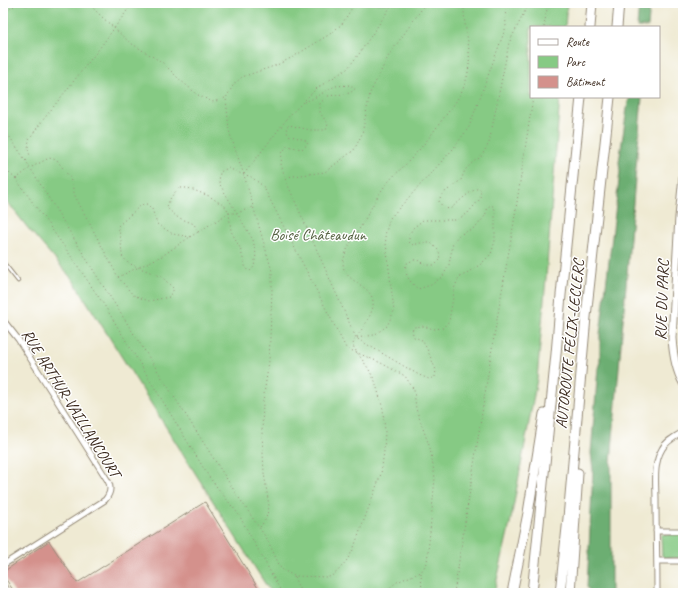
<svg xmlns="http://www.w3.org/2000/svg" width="686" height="596" viewBox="0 0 686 596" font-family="Caveat,sans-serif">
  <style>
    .green { fill: #86ca84; stroke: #607a51 }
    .forest { fill: #6cae72; stroke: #546c48 }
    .building { fill: #d4918c }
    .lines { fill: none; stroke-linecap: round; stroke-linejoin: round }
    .lane-casing { stroke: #958a78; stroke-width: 4.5 }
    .street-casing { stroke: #958a78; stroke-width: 7 }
    .secondary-casing { stroke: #958a78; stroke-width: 9 }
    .highway-casing { stroke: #958a78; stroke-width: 11 }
    .path { stroke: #958a78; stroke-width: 1; stroke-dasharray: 1 3; stroke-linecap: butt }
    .lane { stroke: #fff; stroke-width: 2.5 }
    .street { stroke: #fff; stroke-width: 5 }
    .secondary { stroke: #fff; stroke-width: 7 }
    .highway { stroke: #fff; stroke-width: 9 }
    .labels { text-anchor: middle; stroke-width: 3; stroke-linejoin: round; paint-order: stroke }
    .park-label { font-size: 16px; fill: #556242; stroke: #fff }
    .street-label { font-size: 16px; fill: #3b2a1e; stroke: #fff }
  </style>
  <rect width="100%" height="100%" fill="#fff"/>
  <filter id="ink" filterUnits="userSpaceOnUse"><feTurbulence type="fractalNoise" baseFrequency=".025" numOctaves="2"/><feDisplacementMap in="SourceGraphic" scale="8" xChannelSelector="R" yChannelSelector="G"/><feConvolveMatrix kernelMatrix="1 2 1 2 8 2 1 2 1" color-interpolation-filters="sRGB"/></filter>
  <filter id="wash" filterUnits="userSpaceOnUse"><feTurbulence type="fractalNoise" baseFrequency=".012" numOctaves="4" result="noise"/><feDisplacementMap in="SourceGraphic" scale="16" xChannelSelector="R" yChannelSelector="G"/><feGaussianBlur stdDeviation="0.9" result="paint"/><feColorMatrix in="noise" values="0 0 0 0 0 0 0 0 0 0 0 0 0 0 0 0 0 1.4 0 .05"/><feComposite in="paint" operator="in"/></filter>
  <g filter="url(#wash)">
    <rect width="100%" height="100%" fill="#efead3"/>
    <path class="green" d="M3,3H567L565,27H531V97H560L546,278L537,379L511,519L494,593H271L73,280L27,227L3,196Z
      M663,534H683L682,558H664L662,556L661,536Z"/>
    <path class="forest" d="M639,3H650L648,27H637Z
      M630,97H642L611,462V593H591L587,587L593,470L591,453L598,368L600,362V334L620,172L619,162L628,102Z"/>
    <g id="blocks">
      <path class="building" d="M205,502L261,593H15L3,575V572L49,541L77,583Z"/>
    </g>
  </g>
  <g filter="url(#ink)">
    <use href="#blocks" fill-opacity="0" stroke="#958a78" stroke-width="1"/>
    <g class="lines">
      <defs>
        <path id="lane" d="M3,262L18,281"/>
        <path id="street" d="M3,320L18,339L108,481C112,488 110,494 105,500L3,565
          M656,531H683
          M657,561H683
          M657,593C657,562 656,531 656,500C656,484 653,464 662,449C666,441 676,436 683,432"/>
        <path id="secondary" d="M683,176L679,217L672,338C673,354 675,369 683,383
          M3,587L7,593"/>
        <path id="highway" d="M590,27L592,3
          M617,27L619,3
          M512,593L528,513L544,414
          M532,593L556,354L561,295L581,97
          M560,593L568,518L586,317L610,97
          M570,593L578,473"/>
      </defs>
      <use href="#lane" class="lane-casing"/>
      <use href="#street" class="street-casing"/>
      <use href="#secondary" class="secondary-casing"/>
      <use href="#highway" class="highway-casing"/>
      <path class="path" d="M88,3L101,16L129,42L163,63L179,79L198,95L213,102L225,98
        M3,13L19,3
        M544,27L548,3
        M304,102L312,99L335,86L350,85L355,89L350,93L328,96L320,103V113L328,124L326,130H310L289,125L286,128L288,135L305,140L308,144L302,149L287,146L282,153L281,164L286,181L356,338L419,375L429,379L435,377L436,370L427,349L422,340L414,337L412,331L414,327L422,326L434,329L443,328L449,321L455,286L459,278L481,264L491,254L495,241V210L494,207L491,205L488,207L485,216L476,227L459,235L453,242L449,265L443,276L431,285L418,289C410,282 404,275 406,264C420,255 417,263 428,265C430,265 433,265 435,265L440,260L439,251L431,243H420L413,245L409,242V235L413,228L423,220H456L467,214L480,199L481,191L479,188C468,192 459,202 450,209L444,208L439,202L441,195L461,180L465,170L473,162L481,157L489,143L509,43L527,7L528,3
        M3,127L26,161L100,281L237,495L267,539L281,569L294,576L329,577L333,575L338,571L347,560L353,550L381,474L384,451L385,431L383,409L375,381L368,368L354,348L353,344L356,338C362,329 371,317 373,306C376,281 334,284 345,255C348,245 356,235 361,226C370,211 377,195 388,182C398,171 409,162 418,151C427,141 434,131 442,120C454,105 465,91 468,72C471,56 468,41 465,24C464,17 464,10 464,3
        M26,161L30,156L28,149L29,139L43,120L99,49L129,8L136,3
        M3,168L16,179L73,259L106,308L209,477L239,515L282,593
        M244,174L290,115L317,88L347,69L359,54L393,3
        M286,177L325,172L354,150L362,134L370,93L389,55L426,3
        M16,179L30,168L49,158L57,160L70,178L75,196L118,277L133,295L149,301L169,297L174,289L162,277L128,263L122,256L121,240L118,226L141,205L147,204L152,209L157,224L173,234L190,237L198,232L194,224L177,217L167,208C168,200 173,194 179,188H188L209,196L226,207L229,213L231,231L240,248L246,269L250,271L254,267L256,254L253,240L219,183L220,172L228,168L244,175L250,176L263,186L346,348L381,363L405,376L414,390L416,409L430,448L435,478L427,563L421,572L397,582L383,593
        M198,232L229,213H237L253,207
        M118,277L162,256L190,237
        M357,338L374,335L387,326L394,311L385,235L390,218L453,149L469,127L506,27L505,3
        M260,527L266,519L269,506L264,473L262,433L263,401L269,361L270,337L272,290V271L244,175L229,131L226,98L234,84L242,77L277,65L293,57L330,34L342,24L355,3
        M421,573L422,593
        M294,577L301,593
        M454,593L493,342L513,228L533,97"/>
      <use href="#lane" class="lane"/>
      <use href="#street" class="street"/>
      <use href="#secondary" class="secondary"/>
      <use href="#highway" class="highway"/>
    </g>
  </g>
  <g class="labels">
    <g class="park-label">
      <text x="318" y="240">Boisé Châteaudun</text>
    </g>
    <g class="street-label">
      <text transform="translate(661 300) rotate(-88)" y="6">RUE DU PARC</text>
      <text transform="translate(569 344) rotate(-84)" y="6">AUTOROUTE FÉLIX-LECLERC</text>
      <text transform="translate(72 403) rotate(58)" y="6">RUE ARTHUR-VAILLANCOURT</text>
    </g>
  </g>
  <rect width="686" height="596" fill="none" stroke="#fff" stroke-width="16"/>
  <rect x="530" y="26" width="130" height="72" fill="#ffffff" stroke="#b1aaa5"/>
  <rect x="538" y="39" width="20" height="6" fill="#ffffff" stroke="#b1aaa5"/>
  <text x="566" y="46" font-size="12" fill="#3b2a1e">Route</text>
  <rect x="538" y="56" width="20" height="12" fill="#86ca84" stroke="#b1aaa5"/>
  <text x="566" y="66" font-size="12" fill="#3b2a1e">Parc</text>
  <rect x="538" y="76" width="20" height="12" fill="#d4918c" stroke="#b1aaa5"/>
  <text x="566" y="86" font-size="12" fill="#3b2a1e">Bâtiment</text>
</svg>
